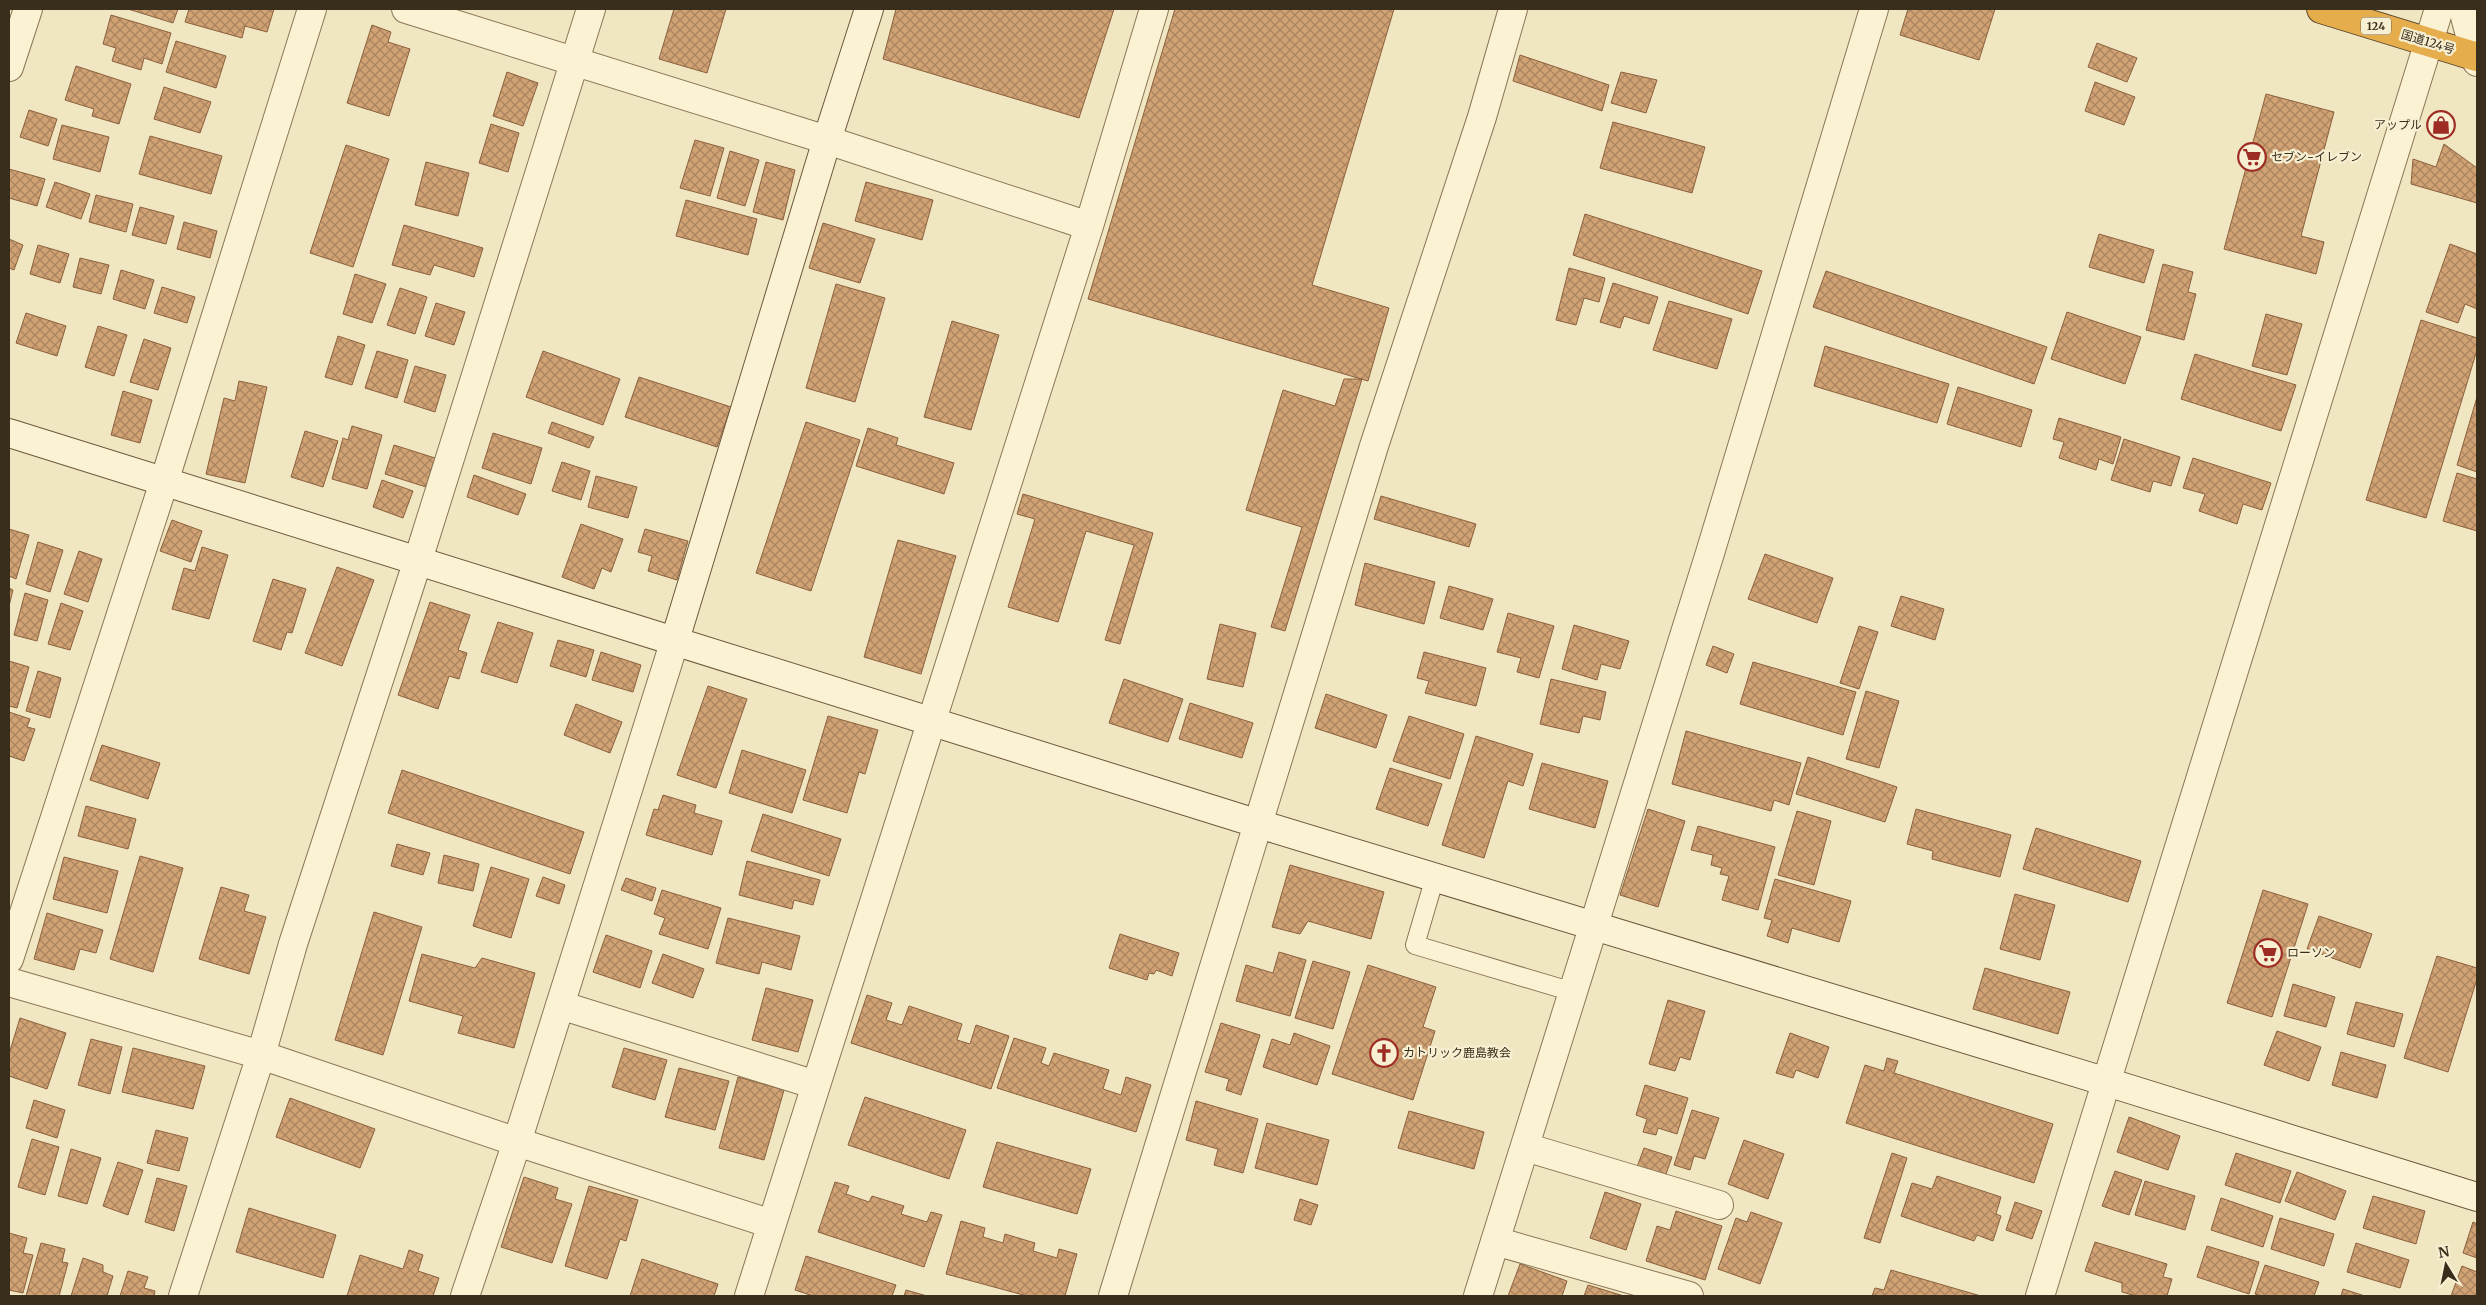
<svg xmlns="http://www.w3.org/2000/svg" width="2486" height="1305" viewBox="0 0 2486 1305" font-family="Merriweather,'Noto Sans JP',serif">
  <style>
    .building { fill: url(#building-cross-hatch); stroke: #8b613c }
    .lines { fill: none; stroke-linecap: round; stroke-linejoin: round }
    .lane-casing { stroke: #8b7657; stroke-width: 20 }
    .street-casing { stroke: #8b7657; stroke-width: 30 }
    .secondary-casing { stroke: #6c573b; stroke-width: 30 }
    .highway-casing { stroke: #58442c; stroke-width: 30 }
    .lane { stroke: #fbf2d4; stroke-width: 18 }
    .street { stroke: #fbf2d4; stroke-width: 28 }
    .secondary { stroke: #fbf2d4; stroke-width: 28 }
    .highway { stroke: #e5ad4c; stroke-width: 28 }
    .labels { text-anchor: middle; stroke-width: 4.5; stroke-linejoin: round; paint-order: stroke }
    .shield { fill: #f7efd1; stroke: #726752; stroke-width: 1 }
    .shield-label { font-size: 11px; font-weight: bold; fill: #392d1c }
    .street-label { font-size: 12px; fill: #392d1c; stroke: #f7efd1 }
    .poi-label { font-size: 12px; fill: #392d1c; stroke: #f7efd1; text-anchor: start }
  </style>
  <defs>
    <pattern id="building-cross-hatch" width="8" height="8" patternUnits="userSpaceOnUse" patternTransform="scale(1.25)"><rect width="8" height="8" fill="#d0a274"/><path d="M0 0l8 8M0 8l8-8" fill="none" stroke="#aa845e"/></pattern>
  </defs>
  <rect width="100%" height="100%" fill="#f0e6c1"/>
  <path class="building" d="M128,9H178L173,23Z
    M189,9H274L267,32L245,26L242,38L185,22Z
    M674,9H726L707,73L659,59Z
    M896,9H1114L1079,118L883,59Z
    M1175,9H1394L1312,285L1389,308L1368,381L1088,299Z
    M1908,9H1995L1979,60L1900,35Z
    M111,15L171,33L162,64L144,58L141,70L112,61L116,48L103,44Z
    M372,25L391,32L388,42L410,49L389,116L347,103Z
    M176,41L226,56L216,88L166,72Z
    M2097,43L2137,58L2127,82L2088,67Z
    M1520,55L1609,85L1602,111L1513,81Z
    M76,66L131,84L119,124L92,116L94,109L65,100Z
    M507,72L538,83L523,126L493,116Z
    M1621,72L1657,80L1646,113L1611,103Z
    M2095,82L2135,97L2124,125L2085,111Z
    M164,87L211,102L200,133L154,119Z
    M2266,94L2334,112L2301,236L2324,242L2316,274L2224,249Z
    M29,110L57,119L48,146L20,137Z
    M1613,122L1705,147L1692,193L1600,168Z
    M491,124L519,133L508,172L479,163Z
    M62,125L109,137L100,172L53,159Z
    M150,136L222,156L211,194L139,174Z
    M695,140L724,148L710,196L680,188Z
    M2444,144L2477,168V203L2411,184L2413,159L2436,167Z
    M346,145L389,159L353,267L310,253Z
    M730,151L759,160L745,206L717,198Z
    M426,162L469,173L458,216L415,205Z
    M766,162L795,170L783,220L753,212Z
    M9,169L45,179L37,206L9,198Z
    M55,182L90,194L81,219L46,207Z
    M866,182L933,200L922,240L855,221Z
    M96,195L133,204L126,232L89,222Z
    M686,200L757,219L748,255L676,236Z
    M140,207L174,216L166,244L132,235Z
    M1585,214L1762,271L1748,314L1573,255Z
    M184,222L217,231L210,258L177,249Z
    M823,223L875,239L860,283L809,268Z
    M404,225L483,248L474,277L434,265L430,275L392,265Z
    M2099,234L2154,250L2144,283L2089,267Z
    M9,239L23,245L14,270L9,268Z
    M2450,244L2477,254V309L2465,304L2458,323L2426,312Z
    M38,245L69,254L60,283L30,274Z
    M80,258L109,265L101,294L73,287Z
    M2163,264L2193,272L2188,292L2196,294L2184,340L2146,330Z
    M1569,268L1605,278L1599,302L1584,298L1576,325L1556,320Z
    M121,270L154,280L145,309L113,299Z
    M1826,271L2047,347L2034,384L1813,307Z
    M355,274L386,284L372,323L343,314Z
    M1613,283L1658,297L1649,324L1624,316L1620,328L1600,322Z
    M836,284L885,298L855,402L806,388Z
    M162,287L195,297L187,323L154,313Z
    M400,288L427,297L415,334L387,325Z
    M1669,301L1732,319L1717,369L1653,350Z
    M436,303L465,312L454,345L425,336Z
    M2067,312L2141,337L2125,384L2051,359Z
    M26,313L66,326L57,356L16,343Z
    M2266,314L2302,324L2287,375L2252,366Z
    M2421,320L2477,338V350L2426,518L2366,500Z
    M952,321L999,335L971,430L924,417Z
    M98,326L127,335L114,376L85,367Z
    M338,336L365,345L352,385L325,377Z
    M144,339L171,348L158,390L130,382Z
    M1825,346L1949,384L1937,423L1814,386Z
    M377,351L408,360L397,398L365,388Z
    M543,351L620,379L603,425L526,397Z
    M2195,354L2296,385L2281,431L2181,399Z
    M415,366L446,375L435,412L404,402Z
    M639,377L731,407L717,447L625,417Z
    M1344,379H1362L1285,631L1271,627L1302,527L1246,510L1283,390L1335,406Z
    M239,381L267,387L245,483L206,474L224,398L235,401Z
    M1958,387L2032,410L2021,447L1947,424Z
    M123,391L152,400L140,443L111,435Z
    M2477,397V472L2457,465Z
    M2059,418L2121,437L2113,464L2099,459L2096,470L2059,458L2064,442L2053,439Z
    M552,422L594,437L589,448L548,433Z
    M806,422L860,440L811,591L756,573Z
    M352,426L382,435L367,489L332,479L343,438L348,440Z
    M868,428L898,438L896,445L954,463L944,494L856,466Z
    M305,431L338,441L323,487L291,477Z
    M493,433L542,448L531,484L482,468Z
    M2124,439L2180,457L2171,486L2153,481L2150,492L2111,480Z
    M394,445L435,458L426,487L385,474Z
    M2193,458L2271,483L2262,510L2243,504L2237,524L2199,511L2205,494L2183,488Z
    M562,462L590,471L581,500L552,491Z
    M2457,473L2477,479V531L2443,521Z
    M474,475L526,494L518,515L467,497Z
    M596,476L637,487L628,518L588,507Z
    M382,480L413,491L403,518L373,507Z
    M1023,494L1153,533L1120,644L1105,640L1134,545L1086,531L1058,622L1008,607L1035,519L1017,514Z
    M1381,496L1476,524L1469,547L1374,519Z
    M172,520L202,531L191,562L160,551Z
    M581,524L623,539L611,572L602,568L594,589L562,577Z
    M9,529L29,535L16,579L9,576Z
    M645,529L688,541L677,580L648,571L652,556L638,552Z
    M898,540L956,556L921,674L864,657Z
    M38,542L63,550L50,592L26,584Z
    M202,547L228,555L209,619L172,609L184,568L195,571Z
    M79,551L102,559L88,602L64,594Z
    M1765,554L1833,578L1817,623L1748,599Z
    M1365,563L1435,582L1424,624L1355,605Z
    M337,567L374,580L342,666L305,653Z
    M273,579L306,589L292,633L287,632L281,650L253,641Z
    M1449,586L1493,599L1483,630L1440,618Z
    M9,588L13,590L9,606Z
    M25,593L48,600L37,641L14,635Z
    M1901,596L1944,609L1935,640L1891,626Z
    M430,602L470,615L458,650L467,653L459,679L449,676L438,709L398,695Z
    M61,603L83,611L70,650L48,644Z
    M1508,613L1554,626L1539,678L1517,672L1521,658L1497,652Z
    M498,622L533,633L517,683L481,672Z
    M1220,624L1256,633L1243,687L1207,679Z
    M1574,625L1629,641L1620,669L1601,664L1597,680L1562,669Z
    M1859,626L1878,632L1859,689L1840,683Z
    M558,640L594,650L586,677L550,666Z
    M1713,646L1734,654L1727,673L1706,665Z
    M601,652L641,665L633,692L592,680Z
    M1424,652L1486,668L1476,706L1425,693L1429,681L1417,678Z
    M9,661L29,667L17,708L9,706Z
    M1753,662L1856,692L1843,735L1740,704Z
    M38,671L61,678L50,718L26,711Z
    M1124,679L1183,699L1168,742L1109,723Z
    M1551,679L1606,692L1600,720L1583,716L1579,733L1540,724Z
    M708,686L747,699L716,788L677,775Z
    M1866,691L1899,701L1879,768L1846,759Z
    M1326,694L1387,715L1376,748L1315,728Z
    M1190,703L1253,723L1242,758L1179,739Z
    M576,704L622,722L610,753L564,735Z
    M9,712L30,719L27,727L35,729L24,761L9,756Z
    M828,716L878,730L865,774L859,772L847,813L803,800Z
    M1409,716L1464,734L1450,779L1393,761Z
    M1686,731L1801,763L1789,805L1774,800L1771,811L1672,784Z
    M1476,736L1533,754L1523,786L1508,781L1484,858L1442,845Z
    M102,745L160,763L148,799L90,780Z
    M742,750L806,770L792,813L729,793Z
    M1808,757L1897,787L1885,822L1796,794Z
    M1542,763L1608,781L1595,828L1529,809Z
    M1390,768L1442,784L1428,826L1376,809Z
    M402,770L584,832L570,874L388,813Z
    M663,795L696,805L694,813L722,821L712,855L646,835L654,809L658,810Z
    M86,806L136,819L128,849L78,836Z
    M1648,809L1685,821L1658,907L1620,895Z
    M1916,809L2011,835L2000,877L1932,859L1933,851L1907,844Z
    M1797,811L1831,821L1814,885L1778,875Z
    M763,814L841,839L829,876L751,851Z
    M1698,826L1775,847L1758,910L1722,900L1729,876L1720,874L1722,868L1711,865L1713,855L1691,850Z
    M2036,828L2141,861L2128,902L2023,869Z
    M397,844L430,853L423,875L391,866Z
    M444,855L479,864L473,891L438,883Z
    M140,856L183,868L153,972L110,959Z
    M64,857L118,871L107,913L53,899Z
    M747,861L820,880L813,905L794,900L792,909L739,895Z
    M1290,865L1384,892L1371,939L1308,921L1300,934L1272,927Z
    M491,867L529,879L511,938L473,926Z
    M543,877L565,885L559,904L536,896Z
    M626,878L656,888L652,901L621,890Z
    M1775,879L1851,901L1839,942L1792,928L1788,943L1767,936L1772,920L1764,918Z
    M221,887L249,895L244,911L266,917L249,974L199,959Z
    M662,890L721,908L708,949L659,934L665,918L654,914Z
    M2263,890L2308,904L2272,1017L2227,1003Z
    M2015,894L2055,905L2040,960L2000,949Z
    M374,912L422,927L383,1055L335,1040Z
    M47,913L103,930L96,953L80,949L74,970L34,959Z
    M2319,916L2372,934L2360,968L2307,949Z
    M728,918L800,936L791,970L762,962L759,974L716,963Z
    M1120,934L1179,953L1172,976L1156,970L1154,974L1149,973L1147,980L1109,968Z
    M606,935L652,951L640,988L593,972Z
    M1279,952L1306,960L1290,1016L1236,1001L1246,965L1273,973Z
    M422,954L475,968L482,958L535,973L514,1048L458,1033L463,1016L409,1001Z
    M663,954L704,969L693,998L652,983Z
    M2437,956L2477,968V979L2448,1072L2404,1058Z
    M1313,961L1350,972L1333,1029L1295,1018Z
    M1368,965L1436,987L1423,1027L1435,1031L1413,1100L1332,1074Z
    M1985,968L2070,992L2058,1034L1973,1009Z
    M2293,984L2335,997L2326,1027L2284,1016Z
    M766,988L813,1000L798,1052L752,1040Z
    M867,995L892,1003L886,1020L902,1025L909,1006L962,1024L957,1040L970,1044L976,1025L1009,1036L991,1089L851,1043Z
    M1668,1000L1705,1011L1690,1060L1680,1057L1675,1071L1649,1064Z
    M2356,1002L2403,1014L2394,1047L2347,1034Z
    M20,1018L66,1033L47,1089L9,1076V1054Z
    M1221,1023L1260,1035L1241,1095L1226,1090L1229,1079L1205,1072Z
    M2277,1031L2321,1047L2309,1081L2264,1065Z
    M1294,1033L1330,1046L1317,1085L1263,1067L1272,1039L1290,1045Z
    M1790,1033L1829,1047L1818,1078L1796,1070L1793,1078L1776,1073Z
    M1014,1038L1046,1048L1041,1063L1049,1066L1054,1053L1109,1070L1103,1089L1121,1095L1126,1077L1151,1085L1136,1132L997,1088Z
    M91,1039L122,1047L110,1094L78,1085Z
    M133,1048L205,1066L193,1109L122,1092Z
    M624,1048L667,1060L655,1100L612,1087Z
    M2341,1052L2386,1065L2377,1098L2332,1085Z
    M1887,1058L1898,1061L1894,1073L2053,1124L2034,1183L1846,1123L1865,1065L1884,1071Z
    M679,1068L729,1081L715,1130L665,1117Z
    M738,1077L784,1090L764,1160L719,1148Z
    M1645,1085L1688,1098L1677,1134L1658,1128L1656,1135L1643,1132L1647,1119L1636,1115Z
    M865,1097L966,1130L949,1179L848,1145Z
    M290,1098L375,1129L360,1168L276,1137Z
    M34,1100L65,1110L57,1138L26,1128Z
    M1196,1101L1258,1119L1243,1173L1214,1165L1218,1149L1186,1140Z
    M1692,1110L1719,1118L1705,1159L1694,1156L1690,1170L1674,1165Z
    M1409,1111L1484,1132L1474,1169L1398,1148Z
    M2129,1117L2180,1136L2168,1170L2117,1152Z
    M1267,1123L1329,1140L1317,1185L1255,1168Z
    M156,1130L188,1138L179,1171L147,1163Z
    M32,1139L59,1147L45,1195L18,1187Z
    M1744,1140L1784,1154L1768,1199L1728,1184Z
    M997,1142L1091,1169L1077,1214L983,1187Z
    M1644,1148L1672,1157L1665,1177L1637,1167Z
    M71,1149L101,1158L87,1204L58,1196Z
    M1892,1153L1907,1158L1880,1243L1864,1238Z
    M2236,1153L2291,1171L2280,1203L2225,1185Z
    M118,1162L143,1170L128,1215L103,1206Z
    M2115,1171L2142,1180L2129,1215L2102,1206Z
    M2297,1172L2346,1191L2335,1220L2285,1201Z
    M1937,1176L2001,1197L1996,1214L2001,1216L1993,1241L1977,1235L1974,1241L1901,1216L1912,1183L1932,1189Z
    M524,1177L558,1188L555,1199L572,1204L552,1263L501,1247Z
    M157,1178L187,1186L174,1231L145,1222Z
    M2145,1181L2195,1196L2185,1230L2135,1215Z
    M835,1182L849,1186L846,1194L869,1202L872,1196L904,1206L901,1214L927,1222L931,1212L942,1215L924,1267L818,1232Z
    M589,1186L638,1200L626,1241L620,1239L607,1279L565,1266Z
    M1605,1192L1641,1204L1626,1250L1590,1238Z
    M2373,1196L2425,1211L2416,1244L2363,1228Z
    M2221,1198L2273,1216L2263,1247L2211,1230Z
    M1300,1199L1318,1205L1311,1225L1294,1220Z
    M2015,1202L2042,1211L2032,1239L2006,1230Z
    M249,1208L336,1235L323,1278L236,1252Z
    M1676,1211L1722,1226L1705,1280L1646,1261L1657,1226L1670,1230Z
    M1751,1212L1782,1223L1760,1284L1718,1269L1736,1218L1747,1222Z
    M2280,1218L2334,1234L2324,1266L2271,1249Z
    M961,1221L985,1228L983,1237L1003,1243L1005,1234L1035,1243L1033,1251L1057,1258L1059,1249L1077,1254L1065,1296H1027L946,1274Z
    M2473,1222L2477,1224V1258L2463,1253Z
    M9,1233L27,1238L23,1253L33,1255L23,1293L9,1290Z
    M2095,1242L2167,1264L2163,1277L2172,1279L2167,1296H2136L2122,1292V1283L2085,1271Z
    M41,1243L65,1249L62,1262L68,1263L59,1296H26Z
    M2356,1243L2409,1260L2400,1288L2347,1272Z
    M2207,1246L2259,1262L2249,1294L2197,1277Z
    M409,1250L423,1255L418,1271L439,1278L433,1296H347L360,1255L403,1269Z
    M806,1256L896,1285L892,1296H813L795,1290Z
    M83,1258L103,1265V1272L113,1276L107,1296H71Z
    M642,1259L718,1284L714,1296H630Z
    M1520,1264L1567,1281L1562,1296H1508Z
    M2265,1265L2319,1282L2314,1296H2262L2255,1294Z
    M2462,1266L2477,1272V1296H2451Z
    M1891,1270L1981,1296H1872L1875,1288L1884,1290Z
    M128,1271L148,1277L144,1288L155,1291L154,1296H120Z
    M1588,1285L1624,1296H1584Z
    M2343,1289L2365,1296H2341Z
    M906,1290L927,1296H904Z"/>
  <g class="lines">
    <defs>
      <path id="lane" d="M1435,877L1415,945L1573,992"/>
      <path id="street" d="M406,9L827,140L1089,226
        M2463,9L2477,62
        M9,67L28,9
        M9,959L164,482L312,9
        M9,982L261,1055L517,1142L772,1224
        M560,1005L816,1085
        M1525,1147L1719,1205
        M1495,1241L1689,1296
        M183,1296L261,1055L293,944L418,560L591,9
        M465,1296L517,1142L675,640
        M749,1296L1089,226L1154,9
        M1113,1296L1374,446L1482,117L1513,9
        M1478,1296L1710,553L1874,9
        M2040,1296L2439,9"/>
      <path id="secondary" d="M9,433L1259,824L2107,1082L2477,1197
        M675,640L827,140L869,9"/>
      <path id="highway" d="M2321,9L2477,57"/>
    </defs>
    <use href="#lane" class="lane-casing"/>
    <use href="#street" class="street-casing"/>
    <use href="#secondary" class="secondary-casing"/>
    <use href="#highway" class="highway-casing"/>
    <use href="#lane" class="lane"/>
    <use href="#street" class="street"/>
    <use href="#secondary" class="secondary"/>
    <use href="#highway" class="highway"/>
  </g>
  <defs>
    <symbol id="shop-ring" viewBox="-11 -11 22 22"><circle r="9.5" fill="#f7efd1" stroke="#9d2c24" stroke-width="1.5"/><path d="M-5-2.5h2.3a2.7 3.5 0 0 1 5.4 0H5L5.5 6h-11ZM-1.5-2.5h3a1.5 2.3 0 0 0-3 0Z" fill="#9d2c24"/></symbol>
    <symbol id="supermarket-ring" viewBox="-11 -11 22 22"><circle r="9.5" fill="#f7efd1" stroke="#9d2c24" stroke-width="1.5"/><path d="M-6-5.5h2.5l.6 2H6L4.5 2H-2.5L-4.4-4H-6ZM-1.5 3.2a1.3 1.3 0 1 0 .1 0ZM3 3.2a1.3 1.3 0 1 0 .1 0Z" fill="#9d2c24"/></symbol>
    <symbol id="church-ring" viewBox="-11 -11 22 22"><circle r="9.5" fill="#f7efd1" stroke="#9d2c24" stroke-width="1.5"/><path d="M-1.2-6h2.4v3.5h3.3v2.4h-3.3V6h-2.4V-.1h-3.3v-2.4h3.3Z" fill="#9d2c24"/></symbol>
  </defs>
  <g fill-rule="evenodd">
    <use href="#shop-ring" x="2425" y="109" width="32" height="32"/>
    <use href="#supermarket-ring" x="2236" y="141" width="32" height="32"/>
    <use href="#supermarket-ring" x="2252" y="937" width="32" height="32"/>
    <use href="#church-ring" x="1368" y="1037" width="32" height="32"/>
  </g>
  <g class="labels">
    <rect class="shield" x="2361" y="17.5" width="30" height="17" rx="4"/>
    <g class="shield-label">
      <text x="2376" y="30">124</text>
    </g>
    <g class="street-label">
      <text transform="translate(2428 42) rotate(17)" y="4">国道124号</text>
    </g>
    <g class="poi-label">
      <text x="2422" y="129" text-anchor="end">アップル</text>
      <text x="2271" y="161">セブン-イレブン</text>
      <text x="2287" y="957">ローソン</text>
      <text x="1403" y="1057">カトリック鹿島教会</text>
    </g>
  </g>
  <rect width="2486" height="1305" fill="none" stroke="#392d1c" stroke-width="20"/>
  <g transform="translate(2446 1265) rotate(350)" stroke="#f7efd1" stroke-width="4" paint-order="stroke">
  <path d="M0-4L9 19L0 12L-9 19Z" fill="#392d1c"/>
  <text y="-8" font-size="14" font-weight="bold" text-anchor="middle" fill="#392d1c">N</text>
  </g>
</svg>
